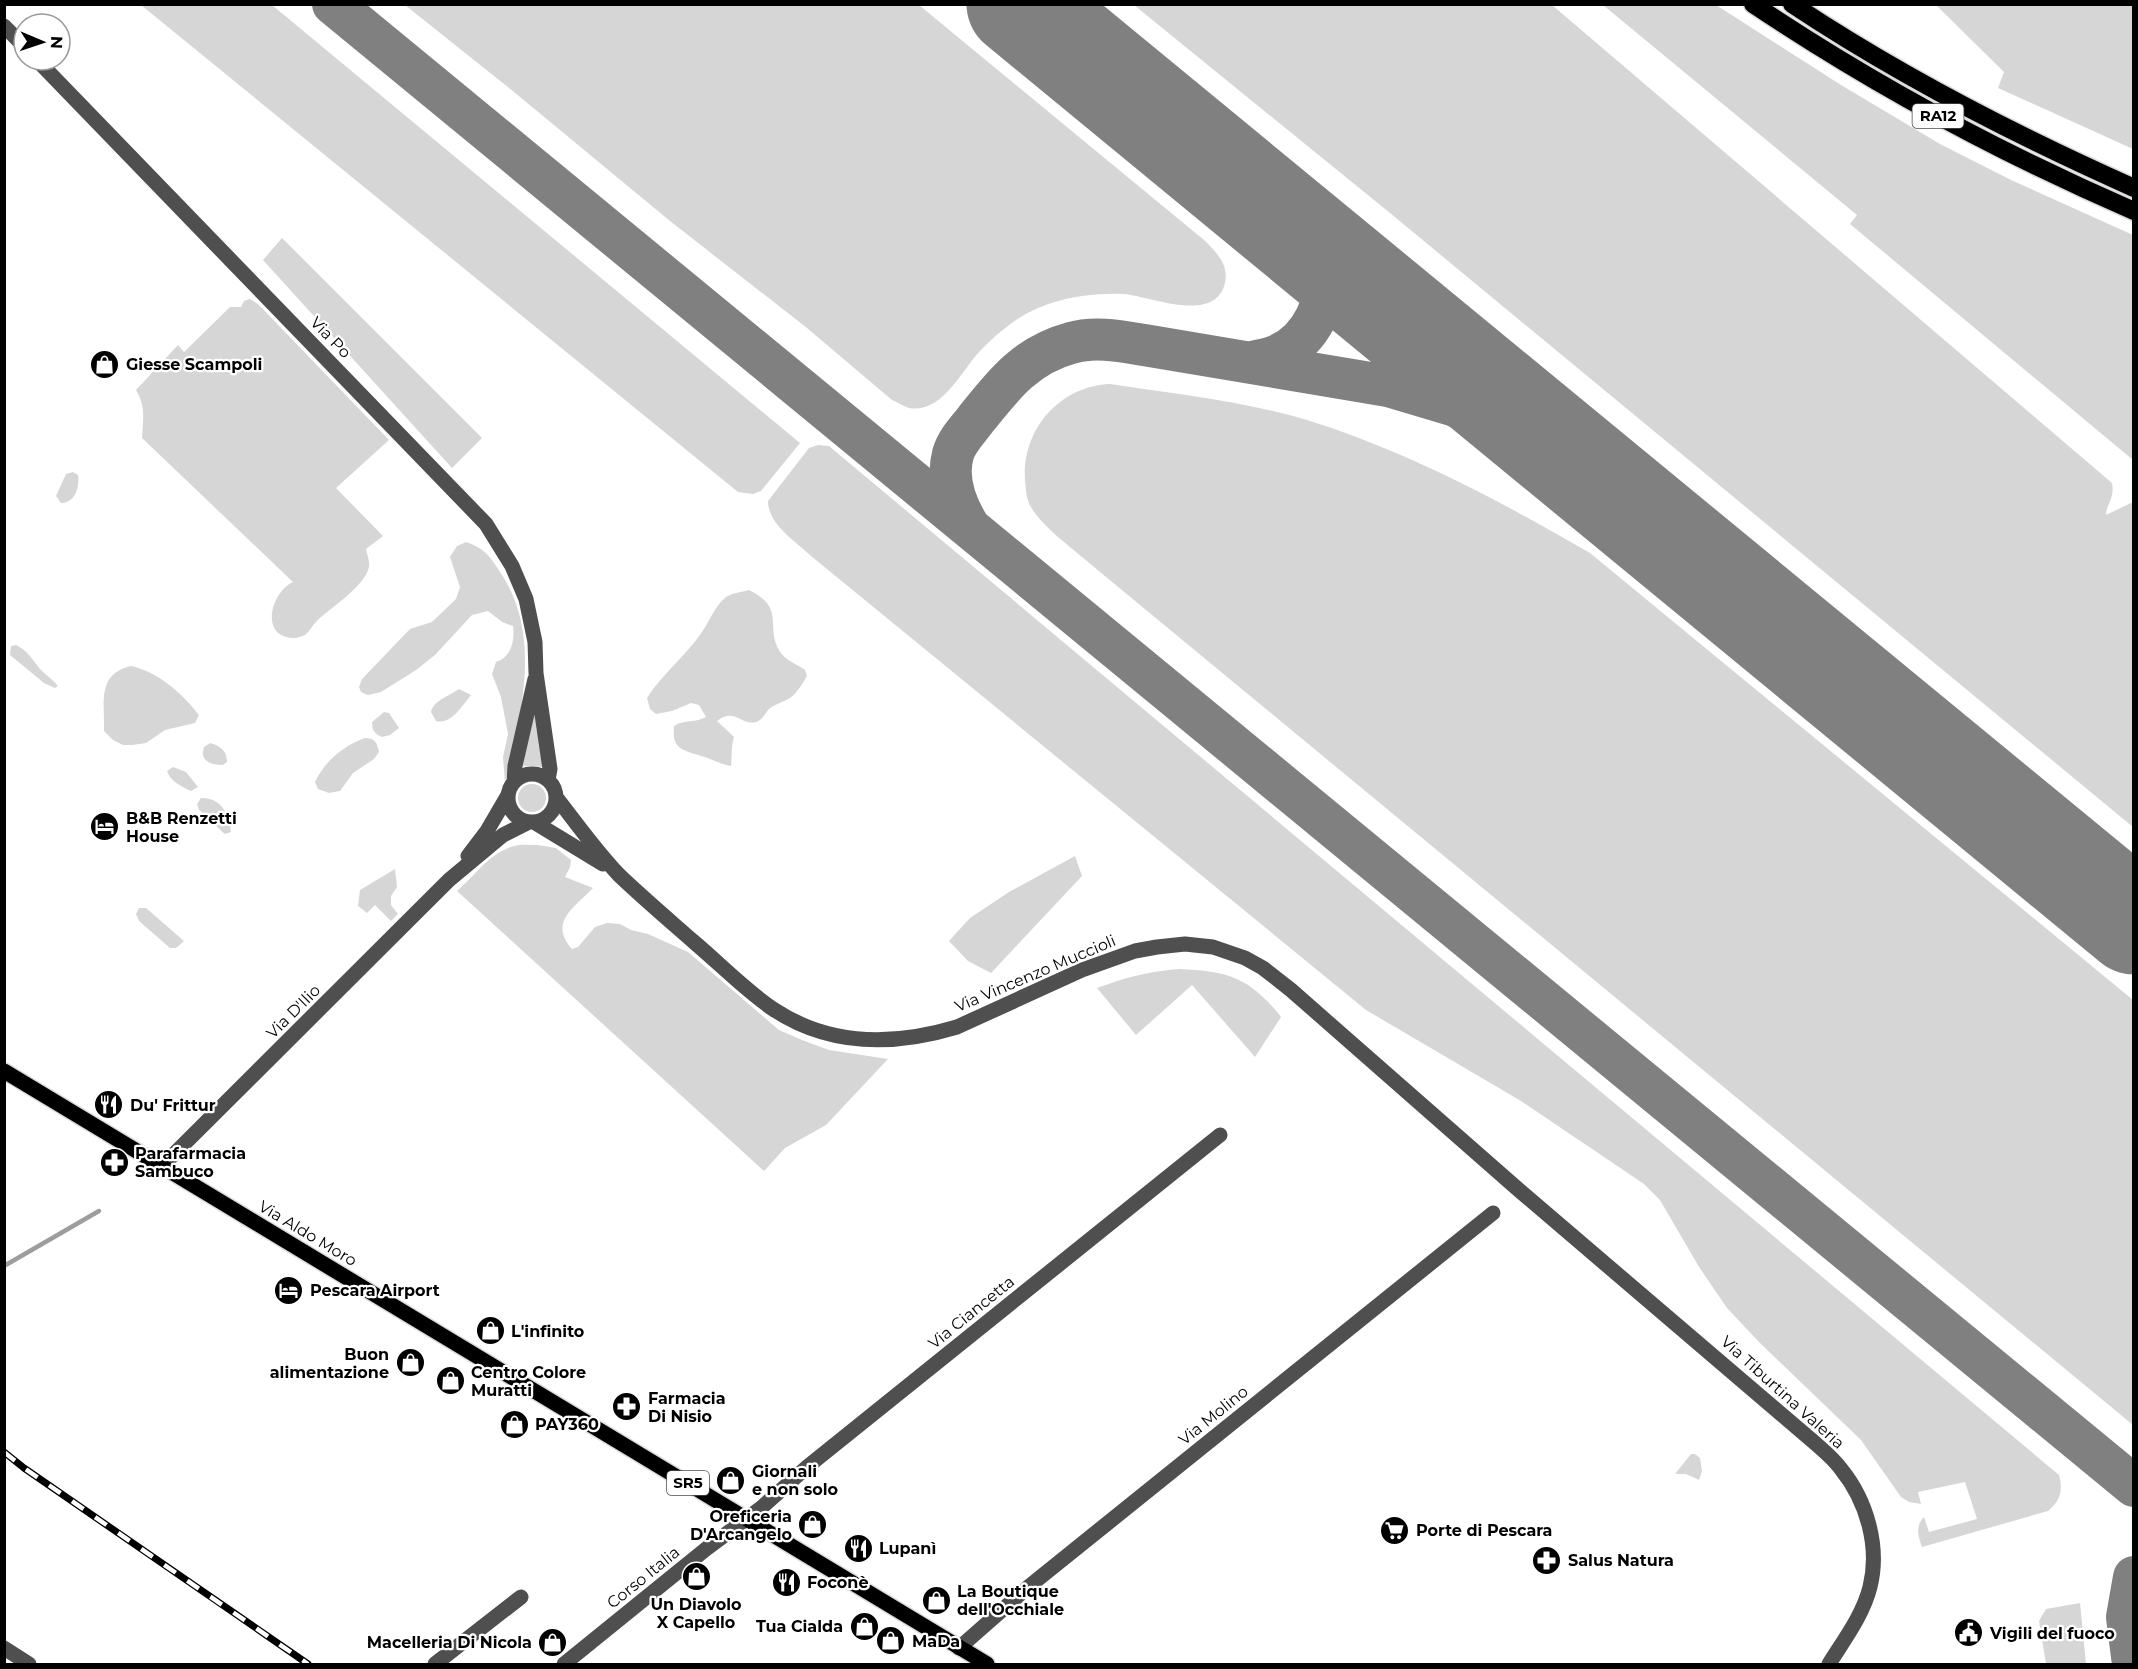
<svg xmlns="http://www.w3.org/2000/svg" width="2138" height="1669" viewBox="0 0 2138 1669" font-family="Montserrat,sans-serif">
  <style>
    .green { fill: #d6d6d6 }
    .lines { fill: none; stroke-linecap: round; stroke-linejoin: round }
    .stream { stroke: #9d9d9d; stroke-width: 4.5 }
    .taxiway { stroke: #808080; stroke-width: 42 }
    .runway { stroke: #808080; stroke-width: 105 }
    .major-casing { stroke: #dbdbdb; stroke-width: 18 }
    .highway-casing { stroke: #dbdbdb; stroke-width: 21 }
    .minor { stroke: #4f4f4f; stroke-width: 15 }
    .major { stroke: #000; stroke-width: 15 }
    .highway { stroke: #000; stroke-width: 18 }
    .rail-casing { stroke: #000; stroke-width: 7 }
    .rail { stroke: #fff; stroke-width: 4.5; stroke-dasharray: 14; stroke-linecap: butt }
    .labels { text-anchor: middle; stroke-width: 4.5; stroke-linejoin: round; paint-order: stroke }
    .shield { fill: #fff; stroke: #4c4c4c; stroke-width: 1.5 }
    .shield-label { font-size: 15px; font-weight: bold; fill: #000 }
    .street-label { font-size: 16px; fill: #000; stroke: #fff }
    .poi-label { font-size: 16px; font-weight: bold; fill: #000; stroke: #fff; text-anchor: start }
  </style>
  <rect width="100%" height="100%" fill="#fff"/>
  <path class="green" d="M141,5H272L800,443L761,491L753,494L738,492Z
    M405,5H919L1204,240C1216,252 1229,264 1225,283C1215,325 1151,296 1123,294C1096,293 1064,297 1038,308C1018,316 995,335 980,351C961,371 942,414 909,408C903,406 897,402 892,400L807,328L670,221L514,92Z
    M1134,5H1552L2112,483C2115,499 2106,504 2106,515L2133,502V827L1390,213Z
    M1603,5H1716L1841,85L1940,144L2011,180L2133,235V460L1850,224L1857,215Z
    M1936,5H2133V149L1998,88L2004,72Z
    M282,238L482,438L452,468L263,260Z
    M250,299L258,304L389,440L336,488L383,536L366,549C367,554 370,562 369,567C365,587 329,608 315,623C312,626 310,631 306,634C304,636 297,638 294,638C258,637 272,591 293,582L142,438C143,420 146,406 136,390L178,345L184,352L230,307H241L244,301Z
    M1110,384C1176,394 1243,401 1307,420C1407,451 1500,501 1590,553L2133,1000V1425L1094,567C1076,551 1042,527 1031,507C1026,500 1026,488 1025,480C1022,429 1060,386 1110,384Z
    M818,445L829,446L2059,1475C2063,1490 2061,1500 2048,1511L1922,1547C1918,1536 1915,1526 1924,1517L1929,1532L1977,1519L1965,1482L1918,1492L1921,1504L1909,1502L1901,1497L1861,1440L1760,1343L1727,1308L1699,1267L1660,1200L1644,1184L1521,1101L1366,1010L811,556C796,541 768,525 768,501L809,448Z
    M73,472L78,475C80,487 75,503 61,503L56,496L66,474Z
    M466,542C485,548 492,559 502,575C542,637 521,715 505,782L503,757L508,734L501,697L492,674L496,662C511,657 515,641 513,626L502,622L488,611L472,615L435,655L416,670L381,692L368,695L361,692L359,687L362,679L410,629L432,622L456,599L460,587L450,557L457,546Z
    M749,590C786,608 765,626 779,650C784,660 797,664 805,670L807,676C802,684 798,692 790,698C783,702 775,704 769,709C765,713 762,721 756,722C741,726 735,707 717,721L734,737C731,747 732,755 731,766C719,764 710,758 698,755C680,749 672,748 674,726C685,719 696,723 706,717L699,705L691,703L672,711L656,714L650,709L647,698C662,674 686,656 702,632C710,620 715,606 726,597C732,593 742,592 749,590Z
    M16,645C28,651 32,659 40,669C46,675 52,679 58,686L55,688L44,683L10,655L11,646Z
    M131,666C158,672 182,693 199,715L195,723L165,730L146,743L132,745H123L113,740L104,731C105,704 96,674 131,666Z
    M459,689L471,695C462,706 451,725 436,721L431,712C433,701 449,696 459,689Z
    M535,699L545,767L523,766Z
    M384,712L389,713L399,728L390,735L382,737C375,734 372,731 372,722Z
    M365,738C375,738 377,743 379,752L374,759L353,773L340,791L329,793L318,789L315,782C325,761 343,746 365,738Z
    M210,743C221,746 227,751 227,762L223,765C211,765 199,761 204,747Z
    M173,767L186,772L198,787L191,791C182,787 170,781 167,771Z
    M518 798a14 14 0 1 1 28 0a14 14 0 1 1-28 0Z
    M201,798C222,798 229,814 231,832L225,834C215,826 209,816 199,810L197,804Z
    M538,845L556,848L571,860L570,867L565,877L593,888C575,907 548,922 572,949L578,947L595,927L607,923L620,924L631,930L648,934L688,952L779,1030L802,1040L829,1050L888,1059L826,1125L785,1148L764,1171L457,891C475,876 489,853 514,846C521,844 530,845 538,845Z
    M1075,856L1082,876L991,973L968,961L949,941L970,918L1009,892Z
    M395,869L397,887L391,896V905L398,914L391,921L375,905L367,913L358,906L360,890Z
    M139,908H146L184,941L176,948H170L139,921L136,914Z
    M1179,969C1229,971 1250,978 1281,1017L1255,1057L1192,985L1136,1035L1097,988C1124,978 1150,971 1179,969Z
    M1691,1454H1695L1700,1458L1702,1471L1699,1480L1686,1474H1675Z
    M2080,1603L2086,1664H2046L2039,1621L2046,1609Z"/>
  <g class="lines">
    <path class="stream" d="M4,1266L99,1211"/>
    <path class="taxiway" d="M333,4L2134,1486
      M1251,362C1260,360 1270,359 1278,355C1310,341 1333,299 1320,265C1316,255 1309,247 1303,238
      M970,528C956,506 946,480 953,454C957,440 968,430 976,419C1003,385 1026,355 1071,343C1095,336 1120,341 1144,345L1388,386L1455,406L1496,424L1549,454L1616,495
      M2133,1664L2127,1617L2134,1577"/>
    <path class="runway" d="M1019,4L2134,922"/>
    <defs>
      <path id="major" d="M4,1071L987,1664"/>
      <path id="highway" d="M1753,4C1874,85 2000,153 2134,211
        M1792,4C1900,76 2015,135 2134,188"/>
    </defs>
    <use href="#major" class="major-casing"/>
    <use href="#highway" class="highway-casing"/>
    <path class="minor" d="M4,26L24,46
      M37,60L486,524L512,566L526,599L535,642L536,673L550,769L548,780
      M508 798a24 24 0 1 1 48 0a24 24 0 1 1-48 0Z
      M514,781L515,766L535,679
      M556,797C577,824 596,851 619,875C643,898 669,920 694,942C720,964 745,990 773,1009C830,1047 894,1046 957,1027L1082,970L1135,951L1157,947L1185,944L1213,947L1245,958L1263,968L1291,990L1520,1191L1815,1443C1824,1451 1834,1459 1841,1469C1867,1501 1880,1547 1870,1587C1863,1615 1844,1640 1829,1664
      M534,822L603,864
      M468,856L487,831L508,795
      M162,1166L449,880L503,835L529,822
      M4,1648L29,1664
      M959,1648L1027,1588L1493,1213
      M435,1664L521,1597
      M564,1664L706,1549L761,1508L807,1467L1220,1135"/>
    <use href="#major" class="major"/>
    <use href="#highway" class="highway"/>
    <defs>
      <path id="rail" d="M4,1452L24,1468L308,1664"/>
    </defs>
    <use href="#rail" class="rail-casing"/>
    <use href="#rail" class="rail"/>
  </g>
  <defs>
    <symbol id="shop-disc" viewBox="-11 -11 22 22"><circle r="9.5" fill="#000" stroke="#fff"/><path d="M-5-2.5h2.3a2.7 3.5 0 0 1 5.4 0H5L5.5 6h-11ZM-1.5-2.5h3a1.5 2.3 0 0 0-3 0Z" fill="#fff"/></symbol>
    <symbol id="hotel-disc" viewBox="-11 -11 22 22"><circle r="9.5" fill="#000" stroke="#fff"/><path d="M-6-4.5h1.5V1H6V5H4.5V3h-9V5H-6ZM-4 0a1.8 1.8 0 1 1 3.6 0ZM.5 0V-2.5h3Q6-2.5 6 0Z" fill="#fff"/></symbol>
    <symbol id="restaurant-disc" viewBox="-11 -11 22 22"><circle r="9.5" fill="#000" stroke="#fff"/><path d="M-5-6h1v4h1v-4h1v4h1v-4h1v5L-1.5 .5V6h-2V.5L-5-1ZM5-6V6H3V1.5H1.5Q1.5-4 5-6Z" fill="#fff"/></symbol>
    <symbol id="pharmacy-disc" viewBox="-11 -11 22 22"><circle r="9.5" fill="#000" stroke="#fff"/><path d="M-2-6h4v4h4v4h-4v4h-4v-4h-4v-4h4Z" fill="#fff"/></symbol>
    <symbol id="supermarket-disc" viewBox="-11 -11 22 22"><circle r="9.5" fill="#000" stroke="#fff"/><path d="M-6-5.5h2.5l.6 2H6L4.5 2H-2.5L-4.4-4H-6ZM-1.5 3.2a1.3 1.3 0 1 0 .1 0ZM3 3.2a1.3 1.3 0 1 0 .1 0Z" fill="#fff"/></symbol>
    <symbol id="civic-disc" viewBox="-11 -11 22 22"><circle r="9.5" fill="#000" stroke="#fff"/><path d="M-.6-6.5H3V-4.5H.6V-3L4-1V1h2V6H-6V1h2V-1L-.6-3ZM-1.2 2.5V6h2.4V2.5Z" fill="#fff"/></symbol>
  </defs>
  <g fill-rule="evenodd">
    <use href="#shop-disc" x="88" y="348" width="33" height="33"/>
    <use href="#hotel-disc" x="88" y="810" width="33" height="33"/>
    <use href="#restaurant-disc" x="92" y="1088" width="33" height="33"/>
    <use href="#pharmacy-disc" x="98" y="1146" width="33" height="33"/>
    <use href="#hotel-disc" x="272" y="1274" width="33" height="33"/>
    <use href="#shop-disc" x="474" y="1314" width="33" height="33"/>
    <use href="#shop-disc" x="394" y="1346" width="33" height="33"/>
    <use href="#shop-disc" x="434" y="1364" width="33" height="33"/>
    <use href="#pharmacy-disc" x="610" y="1390" width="33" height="33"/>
    <use href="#shop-disc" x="498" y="1408" width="33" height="33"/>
    <use href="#shop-disc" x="714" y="1464" width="33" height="33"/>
    <use href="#shop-disc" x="796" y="1508" width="33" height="33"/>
    <use href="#supermarket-disc" x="1378" y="1514" width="33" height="33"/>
    <use href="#restaurant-disc" x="842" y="1532" width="33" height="33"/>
    <use href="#pharmacy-disc" x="1530" y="1544" width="33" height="33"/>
    <use href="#shop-disc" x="680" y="1560" width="33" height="33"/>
    <use href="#restaurant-disc" x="770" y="1566" width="33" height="33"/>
    <use href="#shop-disc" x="920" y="1584" width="33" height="33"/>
    <use href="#shop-disc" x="848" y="1610" width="33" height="33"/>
    <use href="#civic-disc" x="1952" y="1616" width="33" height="33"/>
    <use href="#shop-disc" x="874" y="1624" width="33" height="33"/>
    <use href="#shop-disc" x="536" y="1626" width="33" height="33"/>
  </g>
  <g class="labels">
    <g class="shield">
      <rect x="1912.5" y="104" width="51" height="24" rx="4.5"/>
      <rect x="667" y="1471" width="42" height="24" rx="4.5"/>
    </g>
    <g class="shield-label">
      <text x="1938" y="121">RA12</text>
      <text x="688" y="1488">SR5</text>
    </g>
    <g class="street-label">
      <text transform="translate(331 337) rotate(46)" y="6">Via Po</text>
      <text transform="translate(1035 973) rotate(-23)" y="6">Via Vincenzo Muccioli</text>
      <text transform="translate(293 1011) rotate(-45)" y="6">Via D'Ilio</text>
      <text transform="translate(308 1233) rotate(31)" y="6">Via Aldo Moro</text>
      <text transform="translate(971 1312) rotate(-39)" y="6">Via Ciancetta</text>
      <text transform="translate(1783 1392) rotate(42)" y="6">Via Tiburtina Valeria</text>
      <text transform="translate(1213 1415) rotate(-39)" y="6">Via Molino</text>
      <text transform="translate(643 1577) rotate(-39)" y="6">Corso Italia</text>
    </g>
    <g class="poi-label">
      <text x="126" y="370">Giesse Scampoli</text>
      <text x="126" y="824">B&amp;B Renzetti<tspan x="126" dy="18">House</tspan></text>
      <text x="130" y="1111">Du' Frittur</text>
      <text x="135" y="1159">Parafarmacia<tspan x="135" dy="18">Sambuco</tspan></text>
      <text x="310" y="1296">Pescara Airport</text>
      <text x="511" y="1337">L'infinito</text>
      <text x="389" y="1360" text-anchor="end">Buon<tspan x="389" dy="18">alimentazione</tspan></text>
      <text x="471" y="1378">Centro Colore<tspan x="471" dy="18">Muratti</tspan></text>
      <text x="648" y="1404">Farmacia<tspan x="648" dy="18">Di Nisio</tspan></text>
      <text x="535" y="1430">PAY360</text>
      <text x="752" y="1477">Giornali<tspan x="752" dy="18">e non solo</tspan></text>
      <text x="792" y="1522" text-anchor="end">Oreficeria<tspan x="792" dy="18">D'Arcangelo</tspan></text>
      <text x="1416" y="1536">Porte di Pescara</text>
      <text x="879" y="1554">Lupanì</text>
      <text x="1568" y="1566">Salus Natura</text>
      <text x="807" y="1588">Foconè</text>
      <text x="957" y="1597">La Boutique<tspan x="957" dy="18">dell'Occhiale</tspan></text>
      <text x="696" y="1610" text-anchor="middle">Un Diavolo<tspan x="696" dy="18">X Capello</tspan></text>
      <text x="843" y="1632" text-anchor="end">Tua Cialda</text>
      <text x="1990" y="1639">Vigili del fuoco</text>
      <text x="912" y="1647">MaDa</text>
      <text x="532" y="1648" text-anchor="end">Macelleria Di Nicola</text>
    </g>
  </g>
  <rect width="2138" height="1669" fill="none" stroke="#000000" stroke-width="12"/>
  <g transform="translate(42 42) rotate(92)"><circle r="28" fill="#ffffff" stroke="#999999" stroke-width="1.5"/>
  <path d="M0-4.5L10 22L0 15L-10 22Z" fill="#000000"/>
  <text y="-9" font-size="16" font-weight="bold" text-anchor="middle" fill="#000000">N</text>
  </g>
</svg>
